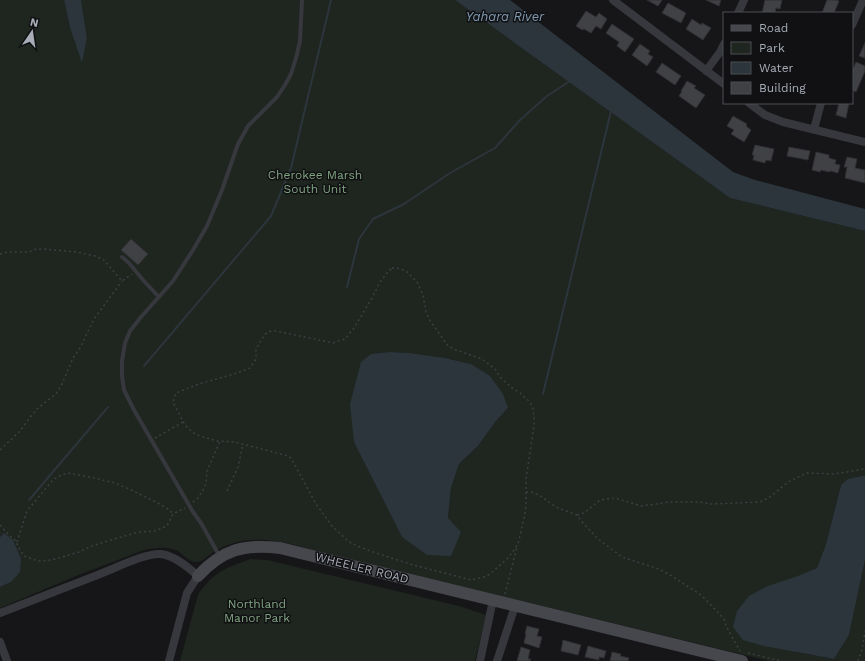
<svg xmlns="http://www.w3.org/2000/svg" width="865" height="661" viewBox="0 0 865 661" font-family="'Work Sans',sans-serif">
  <style>
    .green { fill: #1e261f; fill-rule: evenodd }
    .water { fill: #2c353c }
    .lines { fill: none; stroke-linecap: round; stroke-linejoin: round }
    .stream { stroke: #2c353c; stroke-width: 2 }
    .building { fill: #404145; stroke: #303034 }
    .path { stroke: #3d3f44; stroke-width: 1.5; stroke-dasharray: 2 3; stroke-linecap: butt }
    .lane { stroke: #37383d; stroke-width: 4 }
    .street { stroke: #37383d; stroke-width: 8 }
    .secondary { stroke: #45474d; stroke-width: 12 }
    .labels { text-anchor: middle; stroke-width: 3; stroke-linejoin: round; paint-order: stroke }
    .park-label { font-size: 12px; fill: #7fa381; stroke: #111113 }
    .street-label { font-size: 12px; fill: #a8adb8; stroke: #111113 }
    .water-label { font-size: 13px; font-style: italic; fill: #7f9bb3; stroke: #111113 }
  </style>
  <rect width="100%" height="100%" fill="#161618"/>
  <path class="green" d="M0,0H64L70,28L82,62L87,38L81,0H455L730,198L865,231V476H862L841,485L826,544L817,568L795,577V652L834,659L849,635L865,560V661H769L321,552C292,544 258,533 228,545C222,547 217,550 212,553C207,557 202,562 196,562C191,563 182,554 178,551C167,546 155,548 144,550L81,574L0,608V587L11,582L4,533L0,537ZM131,239L148,254L121,250ZM391,352L410,353L445,358L471,364L508,408L496,421L478,446L459,464L451,488L448,518L402,537L380,493Z
    M251,559L267,560L459,606L486,615L475,661H180L198,595C212,573 227,567 251,559Z"/>
  <path class="water" d="M64,0H81L87,38L82,63L70,28Z
    M455,0H510L733,172L755,180L865,209V231L730,198Z
    M391,352L410,353L445,358L471,364L490,376L503,394L508,408L496,421L478,446L459,464L451,488L448,518L461,532L451,556L427,555L402,537L354,442L350,404L361,362L371,354Z
    M862,476H865V560L849,635L834,659L764,646L743,640L733,627L737,611L749,596L768,586L795,577L817,568L826,544L841,485L848,479Z
    M4,533L13,540L21,559L20,572L11,582L0,587V537Z"/>
  <g class="lines">
    <path class="stream" d="M347,287L359,239L373,219L404,204L450,173L495,148L520,120L547,96L570,81
      M144,366L271,216L291,168L331,0
      M543,394L611,111
      M29,500L108,407"/>
  </g>
  <path class="building" d="M647,0H662L658,6Z
    M706,0H721L719,6Z
    M765,0H782L780,9L776,8L775,13H762Z
    M827,0H836L839,1L834,13H822Z
    M668,3L686,13L681,23L662,13Z
    M586,11L596,17L599,13L607,19L601,29L596,26L591,33L584,29L582,30L576,26Z
    M692,19L701,25L702,23L711,28L703,40L686,29Z
    M612,24L634,39L625,52L617,46L619,42L606,33Z
    M865,43V58L859,56Z
    M640,44L650,51L648,54L653,57L647,66L632,55Z
    M856,62L865,66V71L856,92L852,90V71Z
    M662,63L681,76L675,85L656,72Z
    M687,81L696,86L694,88L705,95L696,108L679,96L682,91H681Z
    M839,103H849L846,118L836,115Z
    M733,116L747,124L746,126L751,130L744,142L731,134L734,130L727,126Z
    M755,145L774,149L771,161L766,160L765,163L753,160L754,155H752Z
    M789,147L810,151L808,160L787,156Z
    M816,152L829,155V158L836,160L835,164L840,165L838,173L830,171L829,172L821,170L820,172L812,170Z
    M847,157L857,159L855,168L865,170V183L845,178L847,167H844Z
    M131,239L148,254L138,265L121,250Z
    M527,626L539,629L537,636L542,637L539,648L524,643L526,634H525Z
    M563,640L581,645L578,655L561,651Z
    M588,646L606,651L604,658L599,657V660L585,657Z
    M521,647L530,650L528,659H531L530,661H517Z
    M612,652L621,654L620,656L629,658L628,661H610Z"/>
  <g class="lines">
    <path class="path" d="M0,254L8,252H29L36,249H44L76,252L95,256L104,260L121,280L122,281L132,274
      M392,268H397L406,271L417,282L423,295L426,312L429,319L448,346L456,350L482,359L495,369L500,377L512,388L519,392L530,402L533,408L534,418V426L526,479V503L525,514L518,544L514,550L507,559L490,574L484,577L471,580L413,565L376,553L357,546L348,541L332,526L316,504L291,458L288,456L235,442L217,441L200,436L192,432L185,425L173,402L176,393L199,384L234,374L250,368L256,359V349L265,334L271,331H276L333,343L338,341L345,339L354,328L372,298L380,282L388,272Z
      M155,438L183,422
      M0,450L19,432L31,416L38,408L56,394L62,384L73,358L80,348L94,319L122,281
      M227,491L238,467L243,444
      M526,492H531L539,495L556,507L577,515L583,523L598,539L622,557L659,569L670,575L701,595L712,606L724,619L726,626L740,651
      M193,502L198,498L203,490L206,484L207,471L220,441
      M577,515L584,513L600,500L607,499L615,498L641,506L670,502H699L712,504L760,502L770,497L788,482L807,473L834,474L865,469
      M0,525L10,536L15,540L20,550L24,556L38,561L52,560L79,552L92,546L114,539L139,532L155,531L162,528L167,526L173,514L185,508
      M17,542L27,511L31,506L53,480L61,475L68,473L90,477L115,483L131,490L156,502L168,509L173,514
      M505,594L517,547
      M748,653L781,661
      M858,661L862,650L865,631"/>
    <path class="lane" d="M122,257L129,263L143,280L159,297
      M220,557L201,523L193,512L134,410L124,390L122,376V361L125,343L130,331L141,317L173,281L193,250L207,226L222,190L238,144L248,126L277,97L285,85L291,74L296,58L300,41L302,0"/>
    <path class="street" d="M613,0L724,84
      M738,13L744,0
      M852,25L863,0
      M706,71L720,52L724,44
      M749,103L765,115L783,122L865,142
      M814,129L821,103
      M0,613C33,600 67,587 100,574C116,568 145,553 161,554C175,556 188,567 198,576L187,593L169,661
      M0,642L7,661
      M480,661L493,600
      M497,661L515,606"/>
    <path class="secondary" d="M198,576C223,549 244,544 280,548L742,661"/>
  </g>
  <g class="labels">
    <g class="park-label">
      <text x="315" y="179">Cherokee Marsh<tspan x="315" dy="14">South Unit</tspan></text>
      <text x="257" y="608">Northland<tspan x="257" dy="14">Manor Park</tspan></text>
    </g>
    <g class="street-label">
      <text transform="translate(362 568) rotate(14)" y="4">WHEELER ROAD</text>
    </g>
    <g class="water-label">
      <text x="505" y="21">Yahara River</text>
    </g>
  </g>
  <rect x="723" y="12" width="130" height="92" fill="#111113" stroke="#4d4f55"/>
  <rect x="731" y="25" width="20" height="6" fill="#45474d" stroke="#4d4f55"/>
  <text x="759" y="32" font-size="12" fill="#a8adb8">Road</text>
  <rect x="731" y="42" width="20" height="12" fill="#1e261f" stroke="#4d4f55"/>
  <text x="759" y="52" font-size="12" fill="#a8adb8">Park</text>
  <rect x="731" y="62" width="20" height="12" fill="#2c353c" stroke="#4d4f55"/>
  <text x="759" y="72" font-size="12" fill="#a8adb8">Water</text>
  <rect x="731" y="82" width="20" height="12" fill="#404145" stroke="#4d4f55"/>
  <text x="759" y="92" font-size="12" fill="#a8adb8">Building</text>
  <g transform="translate(32 32) rotate(13)" stroke="#111113" stroke-width="3" paint-order="stroke">
  <path d="M0-3L7 15L0 10L-7 15Z" fill="#a8adb8"/>
  <text y="-6" font-size="11" font-weight="bold" text-anchor="middle" fill="#a8adb8">N</text>
  </g>
</svg>
